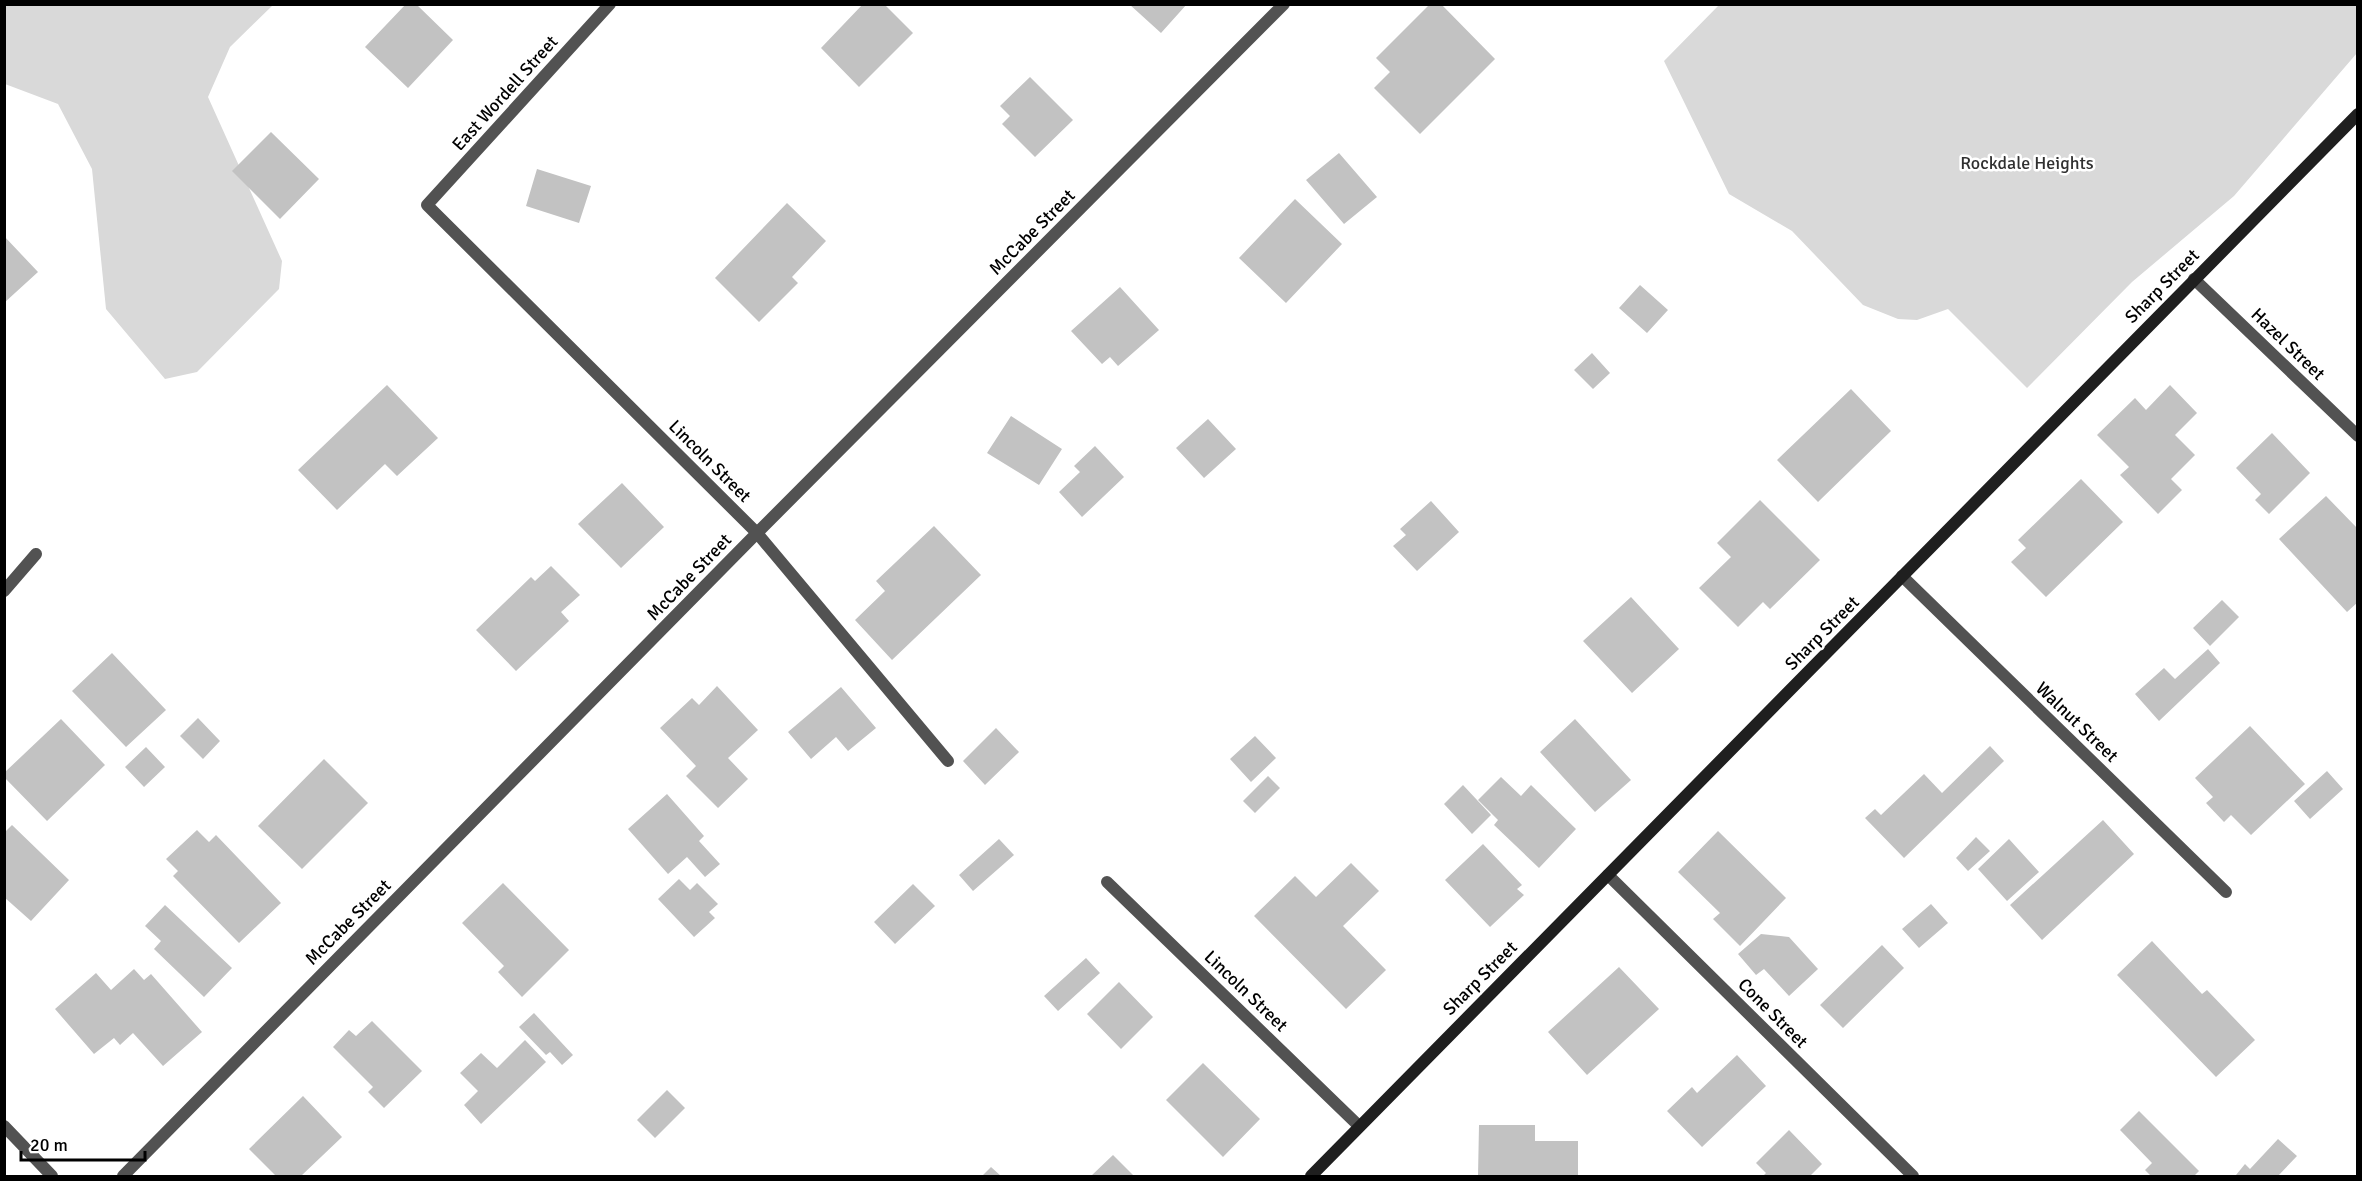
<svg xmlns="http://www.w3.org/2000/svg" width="2362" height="1181" viewBox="0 0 2362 1181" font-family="Signika,sans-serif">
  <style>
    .green { fill: #d9d9d9 }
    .building { fill: #c2c2c2 }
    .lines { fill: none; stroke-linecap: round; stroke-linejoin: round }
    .street { stroke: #525252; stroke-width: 12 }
    .secondary { stroke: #1f1f1f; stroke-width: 12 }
    .labels { text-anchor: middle; stroke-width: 5; stroke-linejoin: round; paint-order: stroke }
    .street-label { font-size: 18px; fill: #000; stroke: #fff }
    .park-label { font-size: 18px; fill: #303030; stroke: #fff }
  </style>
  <rect width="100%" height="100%" fill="#fff"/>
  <path class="green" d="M4,5H273L230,47L208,97L282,261L279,289L197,372L165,379L106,309L92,169L58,104L5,84Z
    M1719,5H2357V53L2234,196L2132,282L2027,388L1948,309L1917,320L1898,319L1863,305L1792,231L1729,194L1664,61Z"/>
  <path class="building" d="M406,4H416L453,40L408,88L365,47Z
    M863,4H884L913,33L859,87L821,48Z
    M1129,4H1187L1161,33Z
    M1430,4H1441L1495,59L1420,134L1374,88L1390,72L1376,58Z
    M1030,77L1073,120L1035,157L1002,124L1010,116L1000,106Z
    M271,132L319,179L280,219L232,171Z
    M1339,153L1377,197L1344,224L1306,180Z
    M537,169L591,186L579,223L526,206Z
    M1295,199L1342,244L1286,303L1239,258Z
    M787,203L826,241L792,277L798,283L759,322L715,278Z
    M4,236L38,272L4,303Z
    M1640,285L1668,310L1647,333L1619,308Z
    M1120,287L1159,330L1118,366L1110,357L1102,364L1071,331Z
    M1592,353L1610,373L1593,389L1574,370Z
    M387,385L438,438L397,476L385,464L337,510L298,470Z
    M2170,385L2197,413L2175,435L2195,455L2171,479L2182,490L2158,514L2120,475L2129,467L2097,435L2135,398L2146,410Z
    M1851,389L1891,431L1818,502L1777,460Z
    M1011,416L1062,449L1039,485L987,453Z
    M1208,419L1236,449L1204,478L1176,448Z
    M2272,433L2310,473L2269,514L2255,500L2261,494L2236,468Z
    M1095,446L1124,477L1082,517L1059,492L1080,472L1074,466Z
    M2081,479L2123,522L2046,597L2011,562L2026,548L2018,540Z
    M622,483L664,527L621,568L578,524Z
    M2326,496L2358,529V602L2347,612L2279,539Z
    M1760,500L1820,560L1770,609L1763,602L1738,627L1699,588L1731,557L1717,543Z
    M1431,501L1459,532L1417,571L1393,546L1406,535L1400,529Z
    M934,526L981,575L892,660L855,620L885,591L876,581Z
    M551,566L580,595L561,612L569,621L516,671L476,630L531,577L535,581Z
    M1631,597L1679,649L1632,693L1583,641Z
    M2222,600L2239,617L2210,646L2193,628Z
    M2208,649L2220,663L2159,721L2135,694L2164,668L2175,679Z
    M112,653L166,710L126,747L72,691Z
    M717,686L758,730L728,758L748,779L718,808L686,776L696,766L660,728L692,698L699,705Z
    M841,687L876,728L848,751L836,737L811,759L788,732Z
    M198,718L220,741L203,759L180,736Z
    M61,719L105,765L47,821L4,777V773Z
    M1575,719L1631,780L1595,812L1540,752Z
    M2250,726L2305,784L2251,835L2231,815L2224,822L2206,803L2213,797L2195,778Z
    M996,728L1019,752L985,785L963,761Z
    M1255,736L1276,758L1251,782L1230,759Z
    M1990,746L2004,761L1904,858L1865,818L1875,809L1881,815L1924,774L1942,793Z
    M146,747L165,767L144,787L125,767Z
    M324,759L368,803L302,869L258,826Z
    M2327,771L2343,789L2310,819L2294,801Z
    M1268,776L1280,788L1255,813L1243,801Z
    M1501,777L1521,796L1531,785L1576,829L1539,868L1494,825L1498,820L1478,800Z
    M1463,785L1491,815L1472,834L1444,804Z
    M667,794L704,836L699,841L720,864L705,877L687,857L668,874L628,829Z
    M2103,820L2134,854L2042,940L2010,905Z
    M12,825L69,880L31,921L4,897V833Z
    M197,830L209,842L216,835L281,903L239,943L173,876L178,871L166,859Z
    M1718,831L1786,898L1740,946L1713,919L1720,913L1678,872Z
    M1976,837L1990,851L1968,871L1956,858Z
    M999,839L1014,855L973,891L959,875Z
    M2009,839L2039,872L2007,901L1978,869Z
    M1483,844L1522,885L1517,889L1524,895L1490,927L1445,880Z
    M1351,863L1379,891L1343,926L1386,970L1346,1009L1254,916L1295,876L1316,897Z
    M679,879L690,890L697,883L718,904L709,912L715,918L694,937L658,899Z
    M503,883L569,950L522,997L498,972L504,966L462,923Z
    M913,884L935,906L895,944L874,922Z
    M1931,904L1948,923L1919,948L1902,929Z
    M165,905L232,968L204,997L154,949L161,941L145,926Z
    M1761,934L1789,937L1818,969L1789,996L1764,969L1756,975L1738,954Z
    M2152,941L2202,994L2207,990L2255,1040L2216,1077L2117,975Z
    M1882,945L1904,968L1843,1028L1820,1005Z
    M1086,958L1100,973L1058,1011L1044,996Z
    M1619,967L1659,1009L1587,1075L1548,1032Z
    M134,969L144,980L151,974L202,1032L163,1066L133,1033L120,1045L114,1038L94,1054L55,1009L96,973L111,990Z
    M1119,982L1153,1017L1121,1049L1087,1014Z
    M534,1013L573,1055L562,1065L550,1052L546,1055L519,1027Z
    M372,1021L422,1071L384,1108L368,1092L373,1087L333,1047L349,1030L356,1036Z
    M525,1040L546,1062L481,1124L464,1105L478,1091L460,1073L481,1053L497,1068Z
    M1737,1055L1766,1086L1702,1147L1667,1111L1692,1087L1697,1093Z
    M1203,1063L1260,1119L1223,1157L1166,1100Z
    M667,1090L685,1108L655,1138L637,1120Z
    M303,1096L342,1137L301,1176H276L249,1149Z
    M2139,1111L2199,1171L2194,1176H2151L2145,1170L2152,1163L2120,1130Z
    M1479,1125H1535V1141H1578V1176H1478Z
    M1789,1130L1822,1164L1810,1176H1763L1766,1173L1756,1163Z
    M2278,1139L2297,1156L2278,1176L2236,1175L2245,1164L2250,1169Z
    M1113,1155L1134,1176H1091Z
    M991,1167L1001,1176H982Z"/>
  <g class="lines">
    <path class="street" d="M610,4L427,205L757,533L948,761
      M2194,279L2358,436
      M1902,576L2226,892
      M4,591L36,554
      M1608,875L1913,1176
      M1107,882L1359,1126
      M4,1126L52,1176
      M123,1176L757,533L1284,4"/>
    <path class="secondary" d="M1311,1176L2358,114"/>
  </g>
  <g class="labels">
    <g class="street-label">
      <text transform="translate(505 93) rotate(-48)" y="6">East Wordell Street</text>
      <text transform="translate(1032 232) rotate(-45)" y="6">McCabe Street</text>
      <text transform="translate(2162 286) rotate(-45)" y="6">Sharp Street</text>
      <text transform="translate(2288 344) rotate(44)" y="6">Hazel Street</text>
      <text transform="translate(710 461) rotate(45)" y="6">Lincoln Street</text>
      <text transform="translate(689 577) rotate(-46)" y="6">McCabe Street</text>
      <text transform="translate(1822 633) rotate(-45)" y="6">Sharp Street</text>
      <text transform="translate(2077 722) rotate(44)" y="6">Walnut Street</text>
      <text transform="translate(348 922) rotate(-45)" y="6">McCabe Street</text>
      <text transform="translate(1480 978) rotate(-45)" y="6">Sharp Street</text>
      <text transform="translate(1246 991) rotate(44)" y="6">Lincoln Street</text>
      <text transform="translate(1773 1013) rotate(45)" y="6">Cone Street</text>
    </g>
    <g class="park-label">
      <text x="2027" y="169">Rockdale Heights</text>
    </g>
  </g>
  <rect width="2362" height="1181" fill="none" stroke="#000000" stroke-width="12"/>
  <path d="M21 1151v9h124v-9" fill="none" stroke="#000000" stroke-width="3"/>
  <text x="30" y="1151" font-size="18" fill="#000000" stroke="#ffffff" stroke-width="4.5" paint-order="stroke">20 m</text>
</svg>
